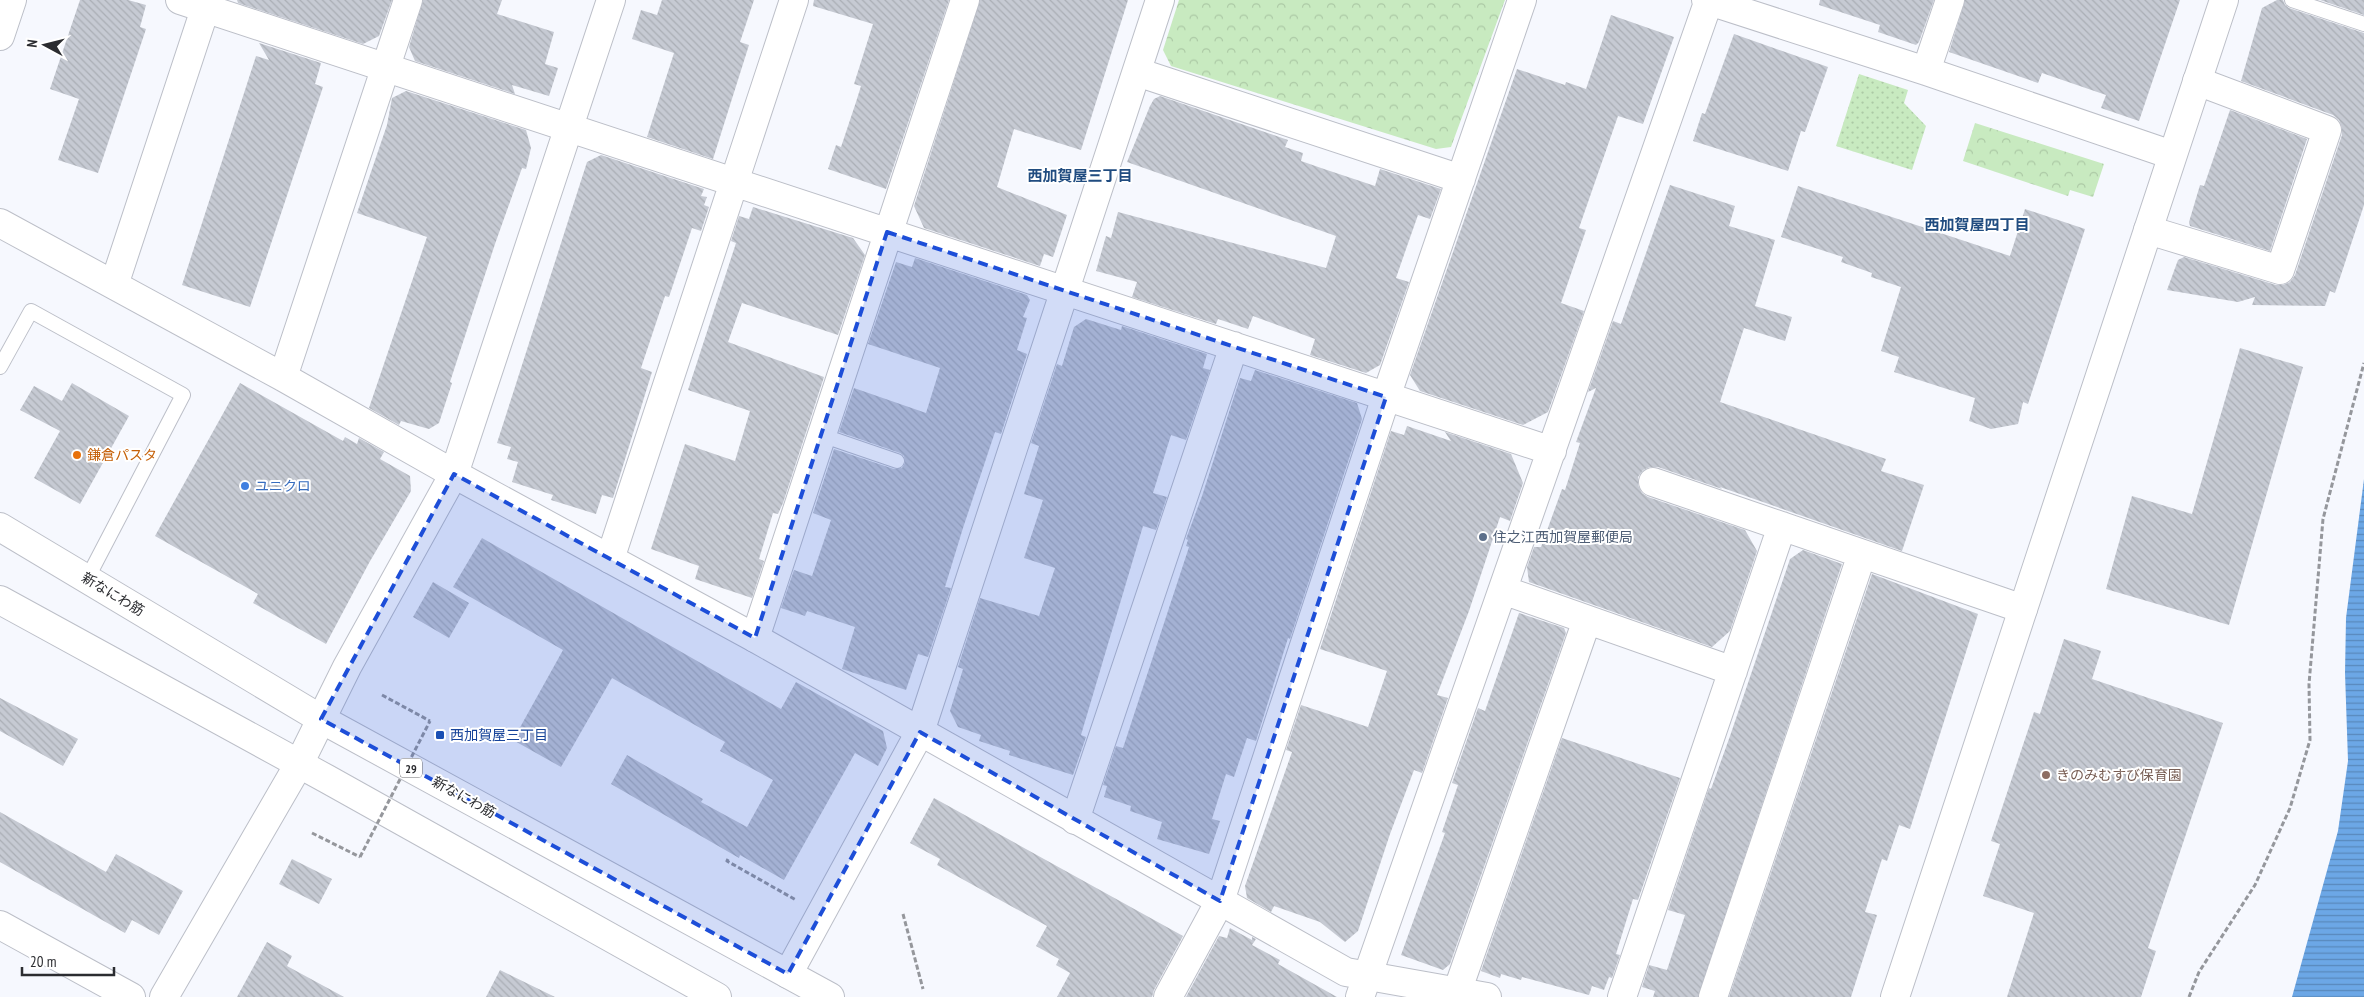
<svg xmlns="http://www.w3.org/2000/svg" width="2364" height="997" font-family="'PT Sans Narrow','Noto Sans JP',sans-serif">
<defs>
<pattern id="grass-dots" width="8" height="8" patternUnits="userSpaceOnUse" patternTransform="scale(1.25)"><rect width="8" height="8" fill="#c8eac0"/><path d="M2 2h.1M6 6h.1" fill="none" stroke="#acc9a5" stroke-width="1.8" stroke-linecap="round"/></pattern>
<pattern id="park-crowns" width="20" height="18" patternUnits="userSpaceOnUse" patternTransform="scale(1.25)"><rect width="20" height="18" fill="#c8eac0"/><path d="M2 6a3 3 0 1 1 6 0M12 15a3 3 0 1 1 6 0" fill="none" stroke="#acc9a5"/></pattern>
<pattern id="water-rules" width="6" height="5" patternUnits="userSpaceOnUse" patternTransform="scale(1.25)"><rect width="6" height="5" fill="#6ca7e6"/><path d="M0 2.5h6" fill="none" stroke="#5988bb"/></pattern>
<pattern id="building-back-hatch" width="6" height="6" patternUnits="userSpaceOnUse" patternTransform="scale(1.25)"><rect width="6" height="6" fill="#c6cad3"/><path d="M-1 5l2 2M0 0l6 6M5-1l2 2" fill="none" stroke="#aaaeb5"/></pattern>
</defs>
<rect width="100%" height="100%" fill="#f6f8fe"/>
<path fill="url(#grass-dots)" d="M1859,74L1908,90L1904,103L1926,126L1912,170L1836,146Z"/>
<path fill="url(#park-crowns)" d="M1179,0H1505L1451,147L1436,149L1171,66L1163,50Z
M1975,123L2104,164L2093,197L2070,190L2068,196L1963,161Z"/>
<path fill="url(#water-rules)" d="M2364,479V997H2292L2338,831L2348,761L2345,673L2346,618Z"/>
<path fill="url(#building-back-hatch)" d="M80,0H128L146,5L140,27L146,29L98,173L58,160L79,99L50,89Z
M237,0H392L379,36L363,44L238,3Z
M423,0H502L497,14L554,32L545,64L558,68L549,96L512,85L515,94L415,61L409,47Z
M662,0H754L740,42L749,45L713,159L647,137L674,53L632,39L641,10L657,15Z
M814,0H949L886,189L828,169L836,145L841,147L856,102L861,86L854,84L873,24L813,6Z
M980,0H1128L1081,150L1014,129L997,187L1067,215L1053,257L1044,254L1040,266L924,228L914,206Z
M1820,0H1934L1919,42L1916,45L1878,32L1880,25L1819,5Z
M1965,0H2180L2139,121L2101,108L2106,95L2042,73L2038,83L1949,52Z
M2277,0H2283L2285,5L2289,8L2364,33V205L2335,293L2330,291L2325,306L2252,305L2255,297L2238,302L2167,290L2178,260L2184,257L2276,285H2283L2290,282L2295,275L2342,135V128L2339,120L2333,115L2241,81L2262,8Z
M2320,0H2364V15Z
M1611,15L1674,37L1643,124L1618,116L1579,228L1586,230L1561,303L1584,311L1548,412L1523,425L1420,391L1410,375L1517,69L1565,85L1566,82L1586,89Z
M1734,34L1828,67L1805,132L1801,131L1788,171L1693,141L1702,113L1705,114Z
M259,43L321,63L315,84L323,87L250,307L182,285L256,56L269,60Z
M406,91L526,130L531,148L526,169L522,168L495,244L450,382L452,383L439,423L429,429L401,421L399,425L369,408L427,237L357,213L387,125L392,98Z
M1160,96L1288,140L1285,147L1303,153L1301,161L1324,169L1375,186L1380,169L1441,189L1430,219L1418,215L1405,252L1396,278L1409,282L1380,365L1366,373L1310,355L1315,339L1253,316L1248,329L1218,319L1216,324L1132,297L1137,282L1096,271L1106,236L1111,238L1118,212L1326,268L1336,236L1127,162L1150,106L1154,99Z
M2230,110L2307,139L2270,251L2190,226L2189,222L2200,185L2204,186Z
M601,155L704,189L701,196L707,197L704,205L709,207L701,231L692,228L669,297L665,296L641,368L652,372L613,498L602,495L596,514L551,500L553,495L512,482L518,462L507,459L511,447L497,443L587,162Z
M1670,185L1735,206L1729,226L1775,240L1755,306L1792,317L1785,341L1744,328L1720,402L1886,459L1881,471L1924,485L1902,551L1720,487L1722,489L1658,467H1650L1643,470L1638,477V485L1642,493L1648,497L1745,530L1757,551L1730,631L1712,647L1529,582L1527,567L1534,547H1541L1562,489L1565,490L1580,443L1576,442L1596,388L1588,392L1613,321L1621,324Z
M1798,186L2010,256L2025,209L2085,229L2028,404L2023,402L2018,424L1991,429L1969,421L1975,398L1894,372L1899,357L1881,351L1901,287L1871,277L1872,273L1841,262L1843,257L1781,237Z
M753,207L853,238L865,255L838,335L742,303L728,342L824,377L783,503L778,514L773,513L759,559L764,561L752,598L695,579L699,566L651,549L685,444L735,461L750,411L688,390L736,243L731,241L739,216L749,219Z
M915,258L1027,295L1030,300L1023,317L1027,318L1017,350L1027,354L1001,434L995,432L963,528L945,587L951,588L928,657L918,654L906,690L842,669L855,627L807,611L805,616L781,608L794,570L812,576L831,520L813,513L834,449L894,469L902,468L905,463L904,456L900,453L839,432L854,388L926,413L940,368L868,344L896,262L912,267Z
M1086,319L1121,330L1122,326L1207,354L1203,368L1210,370L1186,440L1171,435L1153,493L1167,497L1156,530L1143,526L1081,735L1086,737L1073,775L1009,755L1010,751L979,741L981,735L958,727L950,711L963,669L958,667L980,598L1039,616L1055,568L1024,558L1043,500L1024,494L1039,446L1031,443L1057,364L1062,366L1074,327Z
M2240,348L2303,367L2229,625L2106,589L2132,496L2192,514Z
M1255,370L1357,403L1362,419L1290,639L1288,638L1256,741L1247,738L1234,777L1226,774L1212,819L1220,821L1209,854L1157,839L1162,822L1130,811L1131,806L1104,797L1107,786L1103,785L1116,746L1123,748L1189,547L1186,546L1188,540L1186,539L1202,496L1240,378L1251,381Z
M72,383L129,416L80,504L34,478L60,431L20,410L34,386L62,401Z
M240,383L343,441L345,437L357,444L359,438L384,452L380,459L410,476L411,491L369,563L326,644L253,603L258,594L155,536Z
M1407,426L1451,441L1445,432L1511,454L1523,483L1510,521L1500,517L1469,611L1437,695L1448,698L1422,773L1414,770L1390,834L1358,931L1345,942L1320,922L1274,906L1271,912L1247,898L1245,886L1292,752L1286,750L1301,705L1368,727L1387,671L1320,649L1391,431L1404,435Z
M482,538L781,709L796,682L883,731L887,748L878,766L855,753L784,880L740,855L739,858L611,784L627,755L703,799L701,802L747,827L773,780L720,751L725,742L612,678L561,767L513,740L563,650L453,587Z
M1803,550L1842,564L1698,997H1653L1655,991L1642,987L1649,965L1667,970L1685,915L1668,910L1709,788L1711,789L1730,736L1790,559Z
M1872,574L1978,614L1910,829L1899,825L1887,861L1882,859L1865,912L1877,915L1851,997H1729Z
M433,582L469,603L449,638L413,617Z
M1519,613L1564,628L1566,633L1450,964L1443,970L1401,955L1445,833L1442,832L1458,785L1452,783L1478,708L1485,711Z
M2064,639L2101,651L2092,679L2223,723L2148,948L2156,951L2141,997H2007L2034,913L1983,896L2000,844L1991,841L2034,712L2040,714Z
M0,698L78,739L63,766L0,731Z
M1562,738L1680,778L1638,900L1633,899L1616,954L1620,955L1612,978L1609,977L1604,990L1592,986L1589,995L1522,977L1521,980L1501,974L1500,978L1481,971Z
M934,798L1183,936L1154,990L1152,997H1057L1070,973L1056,965L1059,959L1036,946L1047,926L937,865L940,859L910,843Z
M0,812L106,872L116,854L183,891L159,935L132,920L125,933L0,862Z
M292,859L332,879L319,904L279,884Z
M1230,928L1252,940V937L1256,939L1252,945L1280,960L1278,964L1337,997H1186L1219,936L1227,938Z
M267,942L292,956L287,966L344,997H237Z
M500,970L555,997H486Z"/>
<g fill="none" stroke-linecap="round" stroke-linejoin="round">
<g stroke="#bcbfc8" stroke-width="16">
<path id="lane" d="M2292,0L2364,24
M0,367L31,311L183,395L87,579
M821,435L897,461"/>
</g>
<g stroke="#bcbfc8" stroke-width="30">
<path id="street" d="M180,0L1552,451
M1706,0L1926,71L2172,155
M0,36L12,0
M1926,71L1950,0
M1137,72L1461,179
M0,223L283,377L454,474
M2148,230L2280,270L2327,130L2197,81
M114,285L208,0
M283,377L408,0
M1653,482L2023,609
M610,559L794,0
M1503,590L1733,671
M755,638L965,0
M1075,820L1234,346
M0,925L131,997
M788,974L920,732L1160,0
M1457,992L1587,620
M164,997L299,764L347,667L454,474L611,0
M1168,997L1220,901L1386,397L1522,0
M1360,997L1709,0
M1622,997L1782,526
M1713,997L1862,554"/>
</g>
<g stroke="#bcbfc8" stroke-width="30">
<path id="secondary" d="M454,474L755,638L1346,972L1487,997
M1895,997L2224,0"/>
</g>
<g stroke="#bcbfc8" stroke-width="30">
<path id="primary" d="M0,527L321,719L830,997
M0,600L327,779L717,997"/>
</g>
<path stroke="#95979c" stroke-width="3" stroke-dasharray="5 2.5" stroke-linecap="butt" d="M382,695L430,721
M312,833L360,857
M728,859L727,861L796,900
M903,914L923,989
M2189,997L2199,972L2255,885L2290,808L2310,740L2309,684L2323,519L2364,363"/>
<use href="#lane" stroke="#fff" stroke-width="14"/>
<use href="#street" stroke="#fff" stroke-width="28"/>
<use href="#secondary" stroke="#fff" stroke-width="28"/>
<use href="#primary" stroke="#fff" stroke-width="28"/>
<path stroke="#95979c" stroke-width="3" stroke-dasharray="5 2.5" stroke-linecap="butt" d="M360,857L430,721"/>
</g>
<path fill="#1d4ed8" fill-opacity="0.2" stroke="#1d4ed8" stroke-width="4" stroke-dasharray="10 6" stroke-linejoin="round" d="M887,232L1386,397L1220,901L920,732L788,974L321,719L454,474L755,638Z"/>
<circle fill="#e8710a" stroke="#fff" stroke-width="2" cx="77" cy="455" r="5"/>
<circle fill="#3f7fe0" stroke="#fff" stroke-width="2" cx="245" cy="486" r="5"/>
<circle fill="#5c6f8a" stroke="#fff" stroke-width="2" cx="1483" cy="537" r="5"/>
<rect fill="#1a4fb4" stroke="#fff" stroke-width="2" x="435" y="730" width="10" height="10" rx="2.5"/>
<circle fill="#8d6e63" stroke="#fff" stroke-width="2" cx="2046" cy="775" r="5"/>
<g text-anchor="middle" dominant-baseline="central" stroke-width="4" stroke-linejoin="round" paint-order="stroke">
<rect fill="#fff" stroke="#6b6b6e" stroke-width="1" x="400" y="758.5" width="22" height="19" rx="4"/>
<g font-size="12" font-weight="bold" fill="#2b2c30">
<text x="411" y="768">29</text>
</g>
<g font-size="14" fill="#c56008" stroke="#fff" text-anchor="start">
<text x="87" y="455">鎌倉パスタ</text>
</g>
<g font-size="14" fill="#366cbe" stroke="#fff" text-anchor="start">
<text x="255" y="486">ユニクロ</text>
</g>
<g font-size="14" fill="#4e5e75" stroke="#fff" text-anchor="start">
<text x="1493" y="537">住之江西加賀屋郵便局</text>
</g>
<g font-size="14" fill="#2b2c30" stroke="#fff">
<text transform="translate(113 594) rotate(31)">新なにわ筋</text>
<text transform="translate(464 797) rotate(29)">新なにわ筋</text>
</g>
<g font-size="14" fill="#164399" stroke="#fff" text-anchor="start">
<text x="450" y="735">西加賀屋三丁目</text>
</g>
<g font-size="14" fill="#785e54" stroke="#fff" text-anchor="start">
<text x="2056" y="775">きのみむすび保育園</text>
</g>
<g font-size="15" font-weight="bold" fill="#204c80" stroke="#fff">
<text x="1080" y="175">西加賀屋三丁目</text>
<text x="1977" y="224">西加賀屋四丁目</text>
</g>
</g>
<g transform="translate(45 45) rotate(277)" stroke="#ffffff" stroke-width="4" paint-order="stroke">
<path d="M0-4L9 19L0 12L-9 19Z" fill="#2b2c30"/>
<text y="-8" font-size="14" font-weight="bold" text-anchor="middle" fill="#2b2c30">N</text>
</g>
<path d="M22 967v8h92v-8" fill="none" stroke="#2b2c30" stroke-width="2.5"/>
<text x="30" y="967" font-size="15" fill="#2b2c30" stroke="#ffffff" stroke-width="4" paint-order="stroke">20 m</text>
</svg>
